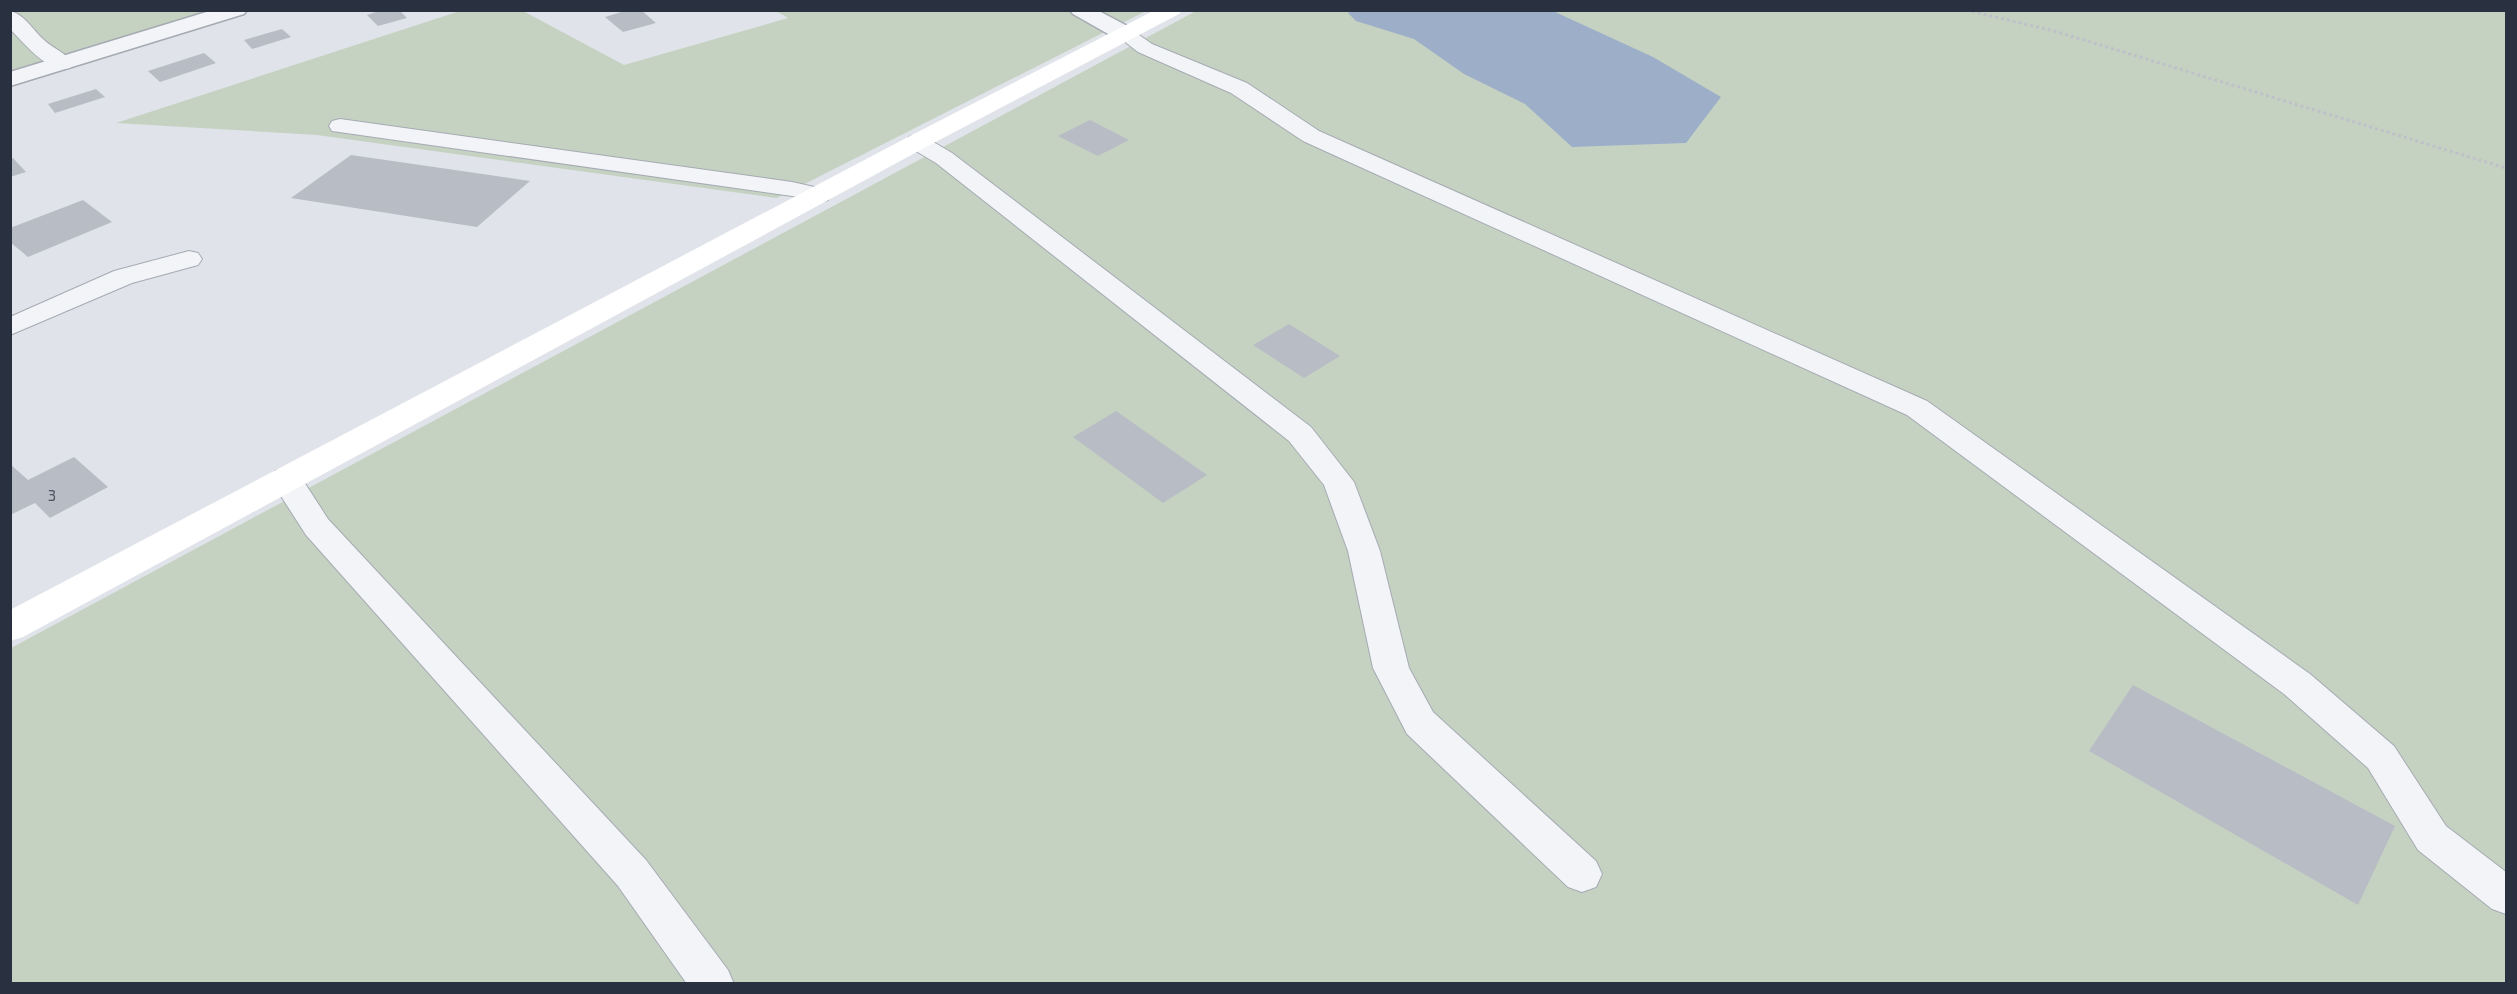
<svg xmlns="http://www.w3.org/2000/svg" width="2517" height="994" font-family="'Exo 2',sans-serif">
<rect width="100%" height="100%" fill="#e0e3e9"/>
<path fill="#c5d2c2" d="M11,11H249L87,59L85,49L11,72Z
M460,11H523L624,65L788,18L776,11H1146L777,198L317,135L116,123Z
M1196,11H2506V983L11,984V648Z"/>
<path fill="#9dafc8" d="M1351,11H1553L1653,57L1721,97L1686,143L1572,147L1525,104L1464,74L1414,39L1356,21L1348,13Z"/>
<path fill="#b8bcc5" d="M382,10H399L407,18L378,26L367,15Z
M628,10H641L656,23L623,32L605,17Z
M282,29L291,37L252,49L244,40Z
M204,53L216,63L160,82L148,71Z
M96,89L105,97L55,113L48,104Z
M1090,120L1129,140L1098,156L1058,136Z
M351,155L530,181L477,227L291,198Z
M13,158L26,172L10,177V159Z
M83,200L112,222L28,257L10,242V228Z
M1289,324L1340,356L1304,378L1253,345Z
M1116,411L1207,475L1163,503L1073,437Z
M74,457L108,487L50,518L35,503L10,515V464L28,480Z
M2133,685L2395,826L2358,905L2089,751Z"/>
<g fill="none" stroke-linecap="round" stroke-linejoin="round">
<g stroke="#a5aab3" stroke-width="2">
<path id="lane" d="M10,11C24,14 33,30 43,39C52,48 65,52 73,63L70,68C47,73 25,44 10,29Z
M1125,28L1132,30L1152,44L1247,83L1319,131L1927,401L2310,674L2394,746L2446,826L2506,872V914L2492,909L2418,850L2368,768L2284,694L1907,415L1303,141L1231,93L1138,52L1115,34L1118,30Z
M340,119L792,182L828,190L831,195L828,200L819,202L792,196L332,131L329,126L332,121Z
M917,135L925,137L952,153L1311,427L1354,482L1380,551L1409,668L1433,712L1596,861L1602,874L1596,887L1582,892L1568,887L1407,734L1373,668L1348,551L1324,485L1289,441L936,163L909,147L905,142L909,137Z
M189,251L198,253L202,259L198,265L132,283L10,335V317L114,271Z
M286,468L297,471L328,519L646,860L728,970L734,984H687L618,886L306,535L270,479L275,471Z"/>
</g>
<g stroke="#a5aab3" stroke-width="3">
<path id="street" d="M213,10H247L244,14L10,86V72Z
M1070,10H1097L1133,29L1136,34L1133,39L1125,41L1117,39L1073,14Z"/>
</g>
<path stroke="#bec1c7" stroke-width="3" stroke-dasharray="3 3" stroke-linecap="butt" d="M1966,10L2054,31L2506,168"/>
<use href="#lane" fill="#f3f4f7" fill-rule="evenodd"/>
<use href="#street" fill="#f3f4f7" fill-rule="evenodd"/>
<path fill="#fff" fill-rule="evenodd" d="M1155,10H1182L1179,14L926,147L23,637L10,641V610L908,137Z"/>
</g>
<g text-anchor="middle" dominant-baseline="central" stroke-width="5" stroke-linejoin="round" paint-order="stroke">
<g font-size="15" fill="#4d5361">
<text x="52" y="495">3</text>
</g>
</g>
<rect width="2517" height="994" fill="none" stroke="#293040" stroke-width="24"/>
</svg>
